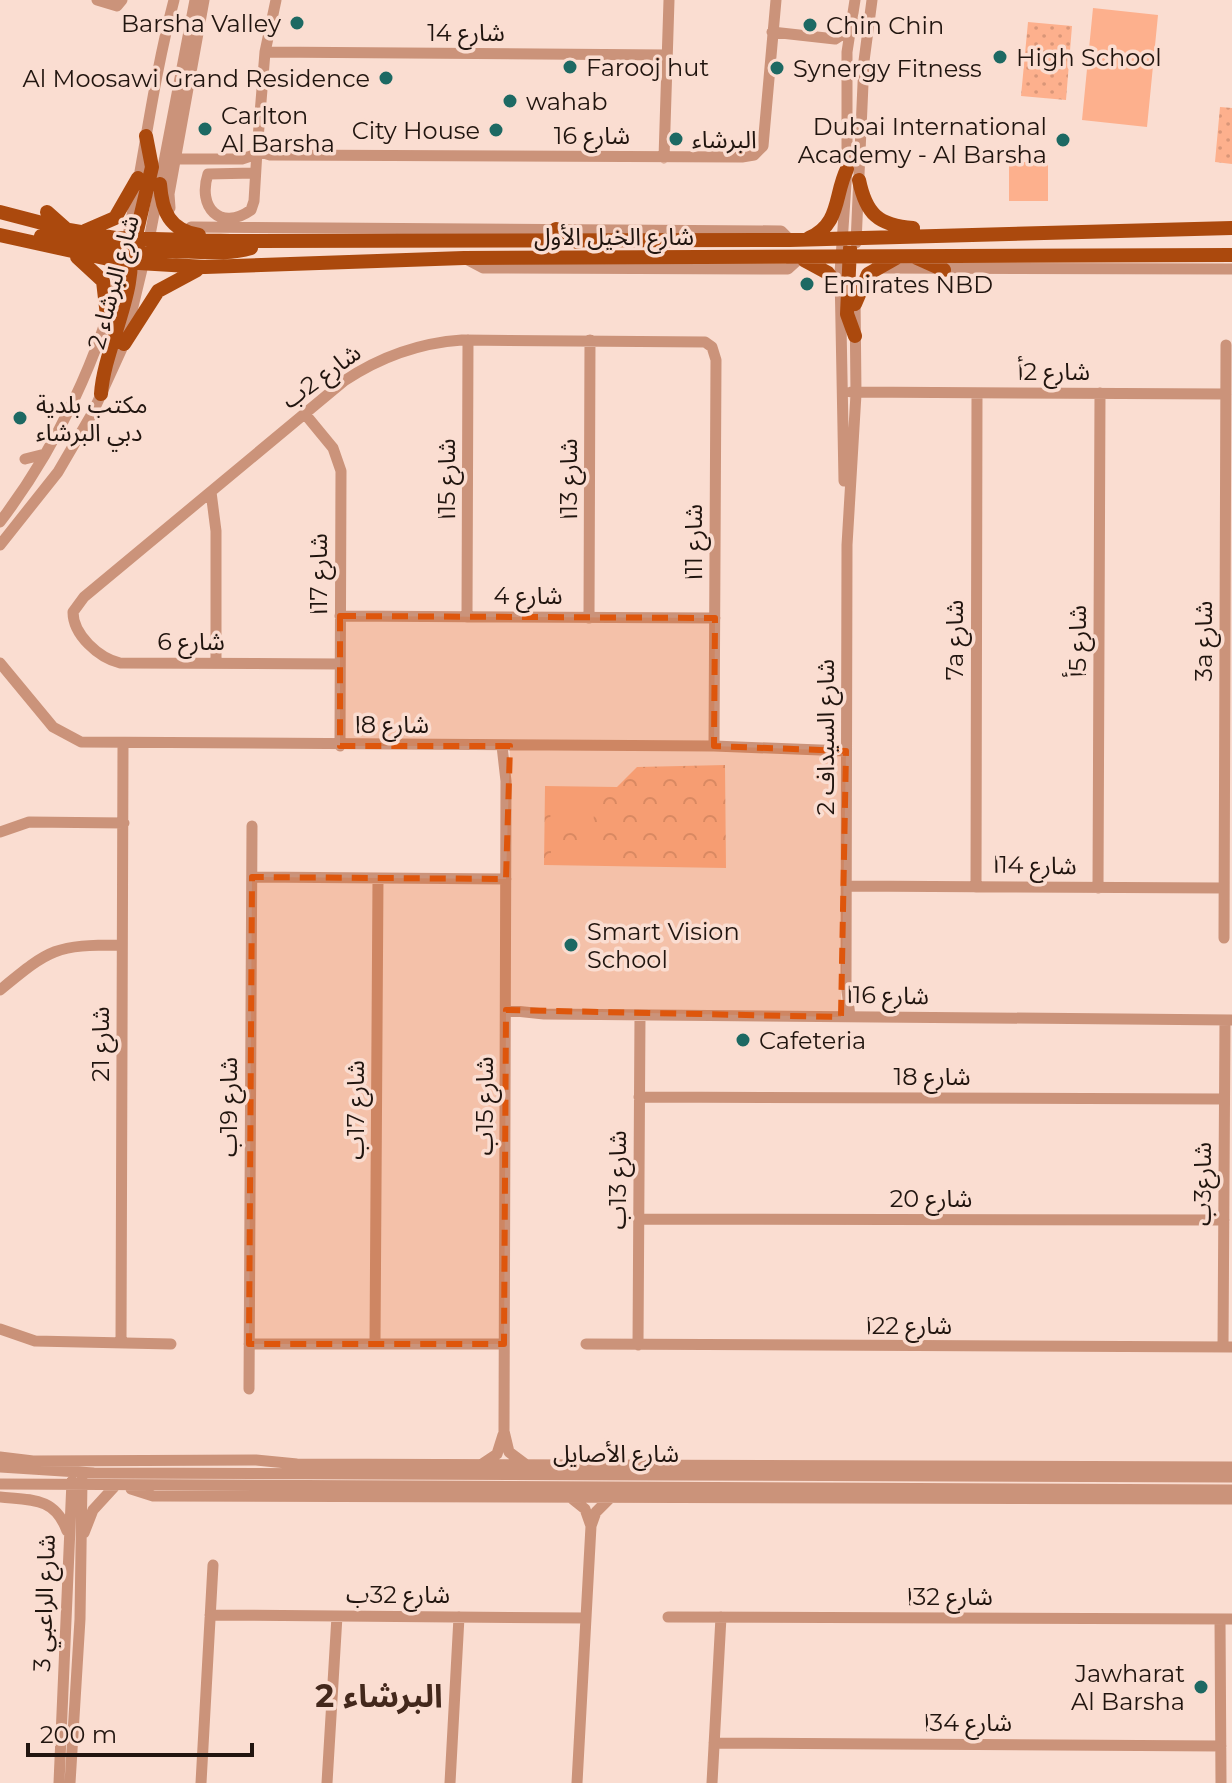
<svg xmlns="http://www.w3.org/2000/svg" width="1232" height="1783" font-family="Montserrat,'Noto Sans Arabic',sans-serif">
<defs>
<pattern id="grass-dots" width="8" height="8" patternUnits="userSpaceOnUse" patternTransform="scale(2)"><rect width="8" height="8" fill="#fdb08d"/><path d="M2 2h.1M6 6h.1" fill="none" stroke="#d99678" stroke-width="1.8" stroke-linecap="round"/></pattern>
<pattern id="park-crowns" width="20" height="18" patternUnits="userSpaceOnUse" patternTransform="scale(2)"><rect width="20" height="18" fill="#fdb08d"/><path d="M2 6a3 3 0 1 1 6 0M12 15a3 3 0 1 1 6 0" fill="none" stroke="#d99678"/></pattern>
</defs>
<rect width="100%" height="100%" fill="#faddd1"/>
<path fill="url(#grass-dots)" d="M1028,22L1072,26L1066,100L1021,96Z
M1220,107L1232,108V164L1215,162Z"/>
<path fill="url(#park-crowns)" d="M725,765L726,868L544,865L545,786L617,787L637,767Z"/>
<path fill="#fdb08d" d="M1093,8L1158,15L1147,127L1082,120Z
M1009,162H1048V201H1009Z
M551,791L595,792L593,832L550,834Z
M551,843H611V858H551Z"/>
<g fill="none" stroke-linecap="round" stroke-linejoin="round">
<path stroke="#cb937a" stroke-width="11" d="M97,0L117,6L122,0
M276,0L265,52L257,151L270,155L742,157L754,155L763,146L776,0
M772,32L835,39L849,30
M265,52L667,55
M664,158L669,0
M175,159H242L254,155
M254,173L208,174C197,207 220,232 251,210L254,201L257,151
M170,208L169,194L204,0
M191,227L781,231L790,240
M856,243L864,61L872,0
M464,258L483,268L788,269L799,259
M877,268L1232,269
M851,392L1226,394
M305,414L333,448L341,471L340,746
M25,459L45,454
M844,481L840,273L847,169V52L855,0
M211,492L216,531V663
M0,522C57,447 100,356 122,264C142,176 151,87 174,0
M0,545L58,472L93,412L124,344L149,240L195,0
M340,616L715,618
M467,617L468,340
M589,618L590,340
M0,663L53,727L81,742L714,746L846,751
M340,664L120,663C99,658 73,635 73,612L84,597L344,381C380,357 418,343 462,340L705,342L712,347L716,360L714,746
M502,746L506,781L504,1431L509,1452L525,1464
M0,832L29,822L124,823
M252,877L506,879
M846,886L1224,888
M976,887L977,393
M1098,888L1100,393
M1224,938L1226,345
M0,990C51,948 55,945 122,945
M506,1010L544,1014L1232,1020
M850,1017L846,981L847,545L856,394L855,296
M639,1097L1224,1099
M638,1219L1224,1220
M0,1329L35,1341L171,1344
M121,1343L123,745
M375,1343L378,878
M249,1344H504
M586,1344L1232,1347
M638,1345L640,1015
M1223,1347L1225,1020
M249,1389L252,826
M0,1457L33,1461L256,1460L297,1464L1232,1467
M482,1464L497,1454L503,1435
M0,1467L94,1473L1232,1477
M0,1484L1232,1490
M131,1489L153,1496L1232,1499
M0,1497C31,1500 55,1497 67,1531
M570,1497L585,1509L591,1526L577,1783
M591,1526L596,1512L612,1496
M84,1533L93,1510L115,1486
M210,1615L586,1618
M668,1617L1232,1619
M1220,1619L1221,1783
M714,1743L1221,1746
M59,1783L72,1481
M70,1783L80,1619L82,1480
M201,1783L213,1565
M327,1783L337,1616
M450,1783L459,1617
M712,1783L721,1617"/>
<path stroke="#ab490d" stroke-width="14" d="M859,180C866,214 878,225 913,228
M160,184C162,211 169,230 199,235
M0,212L69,230L115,238L230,241L790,240L1232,228
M47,212L65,228
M556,229L577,242
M85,231L115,218L138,178
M0,235L122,262L205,267L464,258L1232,255
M41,236L113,249L138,247
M809,238C841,224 834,195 847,169
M133,248L152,167L146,136
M850,248L847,314L855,336
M77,257L103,281L107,316
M915,257L944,270
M126,260C164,241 211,260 251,248
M804,260L828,273L840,288
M855,304L868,274L898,257
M124,344L158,291L197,270
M101,394C104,346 143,283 127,238"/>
</g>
<path fill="#de560c" fill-opacity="0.2" stroke="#de560c" stroke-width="6" stroke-dasharray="16 10" stroke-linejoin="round" d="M340,616L715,618L714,746L846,751L841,1017L506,1010L504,1344H249L252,877L506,879L510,746H340Z"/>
<g fill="#1d6963" stroke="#faddd1" stroke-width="3">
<circle cx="297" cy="23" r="8"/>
<circle cx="810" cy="25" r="8"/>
<circle cx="1000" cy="57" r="8"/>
<circle cx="570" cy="67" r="8"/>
<circle cx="777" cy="68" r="8"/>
<circle cx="386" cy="78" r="8"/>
<circle cx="510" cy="101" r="8"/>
<circle cx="205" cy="129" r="8"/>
<circle cx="496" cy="130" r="8"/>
<circle cx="676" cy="139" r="8"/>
<circle cx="1063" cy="140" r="8"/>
<circle cx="807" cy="284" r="8"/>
<circle cx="20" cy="418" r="8"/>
<circle cx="571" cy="945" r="8"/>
<circle cx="743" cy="1040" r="8"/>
<circle cx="1201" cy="1687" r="8"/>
</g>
<g text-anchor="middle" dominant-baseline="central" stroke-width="7" stroke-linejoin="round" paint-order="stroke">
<g font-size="24" fill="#21150f" stroke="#faddd1" text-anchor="start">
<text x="281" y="23" text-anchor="end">Barsha Valley</text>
<text x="826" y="25">Chin Chin</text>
<text x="1016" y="57">High School</text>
<text x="586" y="67">Farooj hut</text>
<text x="793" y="68">Synergy Fitness</text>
<text x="370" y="78" text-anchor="end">Al Moosawi Grand Residence</text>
<text x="526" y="101">wahab</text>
<text x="221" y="115">Carlton<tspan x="221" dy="28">Al Barsha</tspan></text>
<text x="1047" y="126" text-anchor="end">Dubai International<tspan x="1047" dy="28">Academy - Al Barsha</tspan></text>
<text x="480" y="130" text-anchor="end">City House</text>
<text x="692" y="139">البرشاء</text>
<text x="823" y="284">Emirates NBD</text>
<text x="36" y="404">مكتب بلدية<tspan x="36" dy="28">دبي البرشاء</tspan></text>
<text x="587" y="931">Smart Vision<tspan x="587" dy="28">School</tspan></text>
<text x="759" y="1040">Cafeteria</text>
<text x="1185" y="1673" text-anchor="end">Jawharat<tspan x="1185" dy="28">Al Barsha</tspan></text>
</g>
<g font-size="24" fill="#21150f" stroke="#faddd1">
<text x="466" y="32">شارع 14</text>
<text x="592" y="135">شارع 16</text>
<text x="614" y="236">شارع الخيل الأول</text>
<text transform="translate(113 282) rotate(-75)">شارع البرشاء 2</text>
<text x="1054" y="371">شارع 2أ</text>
<text transform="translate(321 376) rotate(-36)">شارع 2ب</text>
<text transform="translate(446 479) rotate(-90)">شارع 15ا</text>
<text transform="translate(568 479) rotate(-90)">شارع 13ا</text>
<text transform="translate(693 542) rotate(-90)">شارع 11ا</text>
<text transform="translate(318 574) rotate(-90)">شارع 17ا</text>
<text x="528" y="595">شارع 4</text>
<text transform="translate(954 640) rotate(-90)">7a شارع</text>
<text x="191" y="641">شارع 6</text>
<text transform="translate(1077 641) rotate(-90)">شارع 5أ</text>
<text transform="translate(1203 641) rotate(-90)">3a شارع</text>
<text x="392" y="724">شارع 8ا</text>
<text transform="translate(825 737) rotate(-90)">شارع السيداف 2</text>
<text transform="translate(1035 865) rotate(1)">شارع 14ا</text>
<text transform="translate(888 995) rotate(1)">شارع 16ا</text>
<text transform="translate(100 1044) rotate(-90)">شارع 21</text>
<text x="932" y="1076">شارع 18</text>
<text transform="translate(484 1106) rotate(-90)">شارع 15ب</text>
<text transform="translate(228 1107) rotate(-90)">شارع 19ب</text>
<text transform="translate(355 1110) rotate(-90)">شارع 17ب</text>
<text transform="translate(617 1180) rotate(-90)">شارع 13ب</text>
<text transform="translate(1202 1184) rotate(-90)">شارع3ب</text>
<text x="931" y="1198">شارع 20</text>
<text x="909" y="1325">شارع 22ا</text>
<text x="616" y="1453">شارع الأصايل</text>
<text x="398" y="1594">شارع 32ب</text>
<text x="950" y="1596">شارع 32ا</text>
<text transform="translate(44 1603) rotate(-88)">شارع الراعبي 3</text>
<text x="968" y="1722">شارع 34ا</text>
</g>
<g font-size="32" font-weight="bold" fill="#43281c" stroke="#faddd1">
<text x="379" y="1695">البرشاء 2</text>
</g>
</g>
<path d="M28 1743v12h224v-12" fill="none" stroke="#21150f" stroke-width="4"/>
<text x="40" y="1743" font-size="24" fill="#21150f" stroke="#faddd1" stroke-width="6" paint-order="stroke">200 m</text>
</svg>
